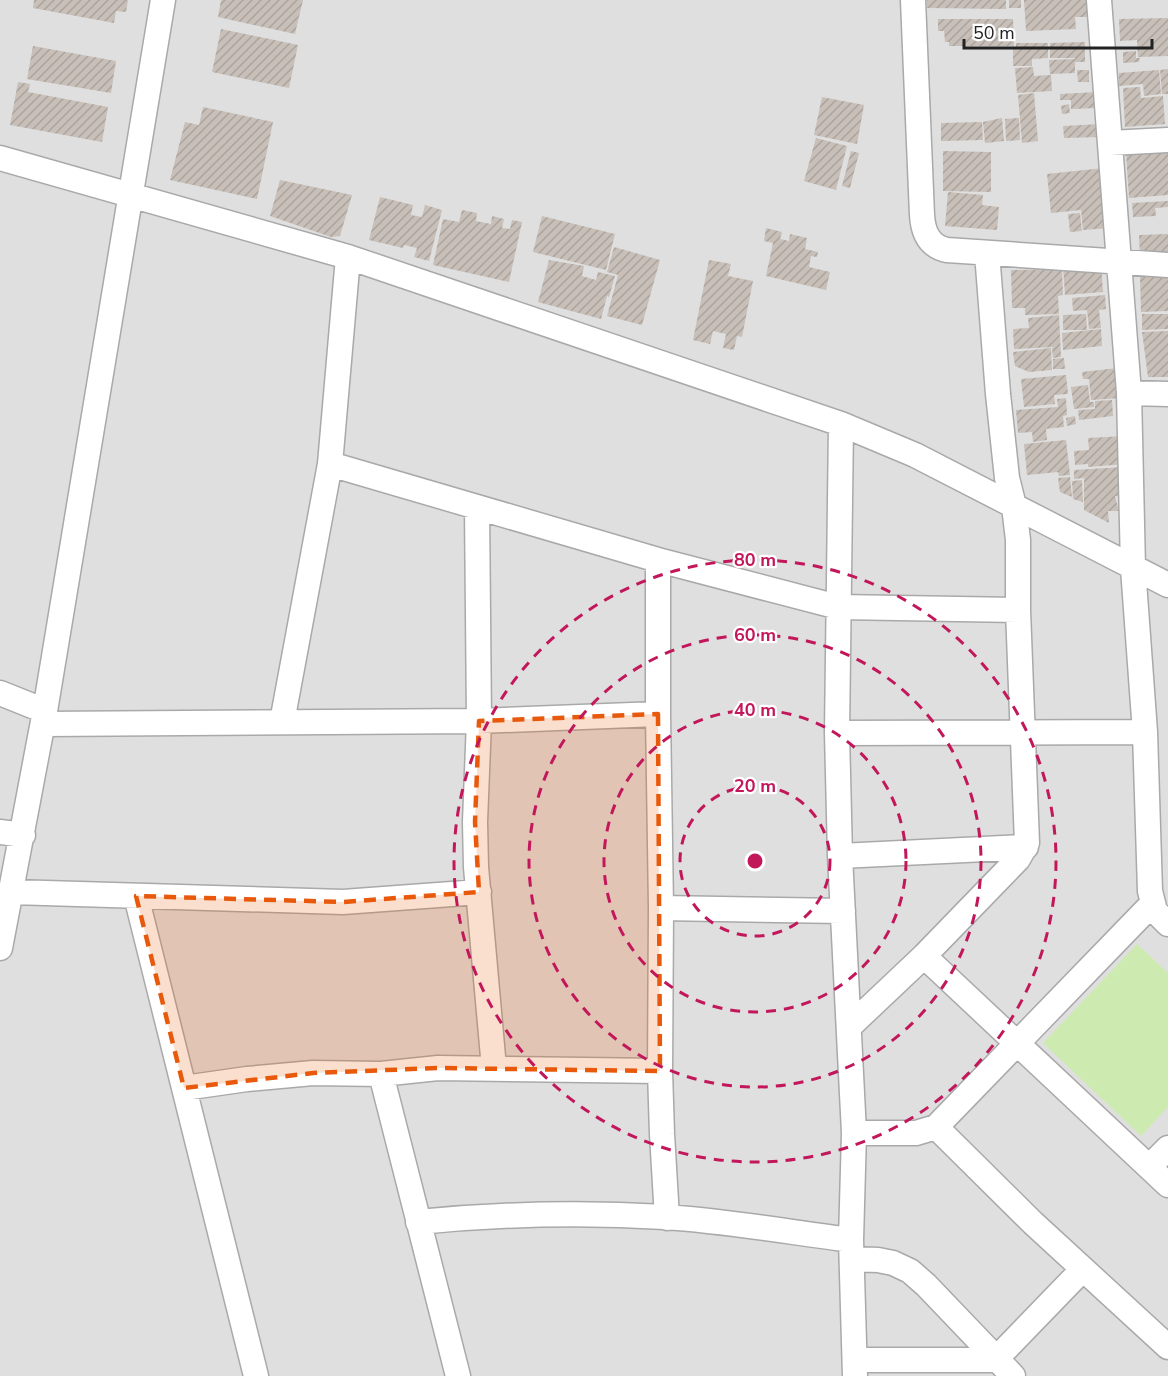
<svg xmlns="http://www.w3.org/2000/svg" width="1168" height="1376" font-family="'Nunito Sans',sans-serif">
<defs>
<pattern id="building-hatch" width="6" height="6" patternUnits="userSpaceOnUse" patternTransform="scale(1.5)"><rect width="6" height="6" fill="#c7bfb8"/><path d="M-1 1l2-2M0 6l6-6M5 7l2-2" fill="none" stroke="#aba49e"/></pattern>
</defs>
<rect width="100%" height="100%" fill="#f2efe9"/>
<path fill="#e0dfdf" d="M0,0H1168V1376H0Z"/>
<path fill="#cdebb0" d="M1137,944L1168,973V1107L1141,1136L1043,1043Z"/>
<path fill="url(#building-hatch)" d="M34,0H128L126,12L116,11L114,23L33,8Z
M221,0H303L295,34L218,17Z
M927,0H1006V9L927,8Z
M1009,0H1021V8H1009Z
M1024,0H1088L1089,17H1075L1076,29L1026,31Z
M1168,18V56L1138,57L1137,40L1120,41L1119,19Z
M938,19H1013L1014,46H949V42H945L944,31H938Z
M221,29L298,45L289,88L212,72Z
M1085,42V62H1075V73L1050,74L1049,60L1075,59V58H1050V43Z
M1016,43H1048V58L1032,59V66H1013V47H1016Z
M33,46L116,61L111,93L27,79Z
M1136,51V58H1140L1139,62L1123,63V52Z
M1033,67L1034,76L1051,75L1052,91L1017,93L1015,68Z
M1168,69V94H1162L1160,70Z
M1077,70H1089V82H1078Z
M1159,70L1161,94L1144,96L1143,84L1119,86V73Z
M18,82L30,84L28,92L108,107L102,142L10,125Z
M1140,87L1141,98L1163,96L1165,124L1125,127L1123,88Z
M1097,92L1098,108L1071,109V100H1060V94Z
M1034,93L1038,141L1022,143L1018,95Z
M822,97L864,105L857,144L814,135Z
M1069,104L1070,113L1062,114L1061,106Z
M203,107L273,122L257,199L170,180L185,122L199,125Z
M1002,118L1004,141L985,143L983,122Z
M1019,118L1020,140L1006,141L1005,119Z
M982,122L983,140L941,141V123Z
M1101,124L1102,137L1064,138L1063,126Z
M816,138L847,146L836,190L804,181Z
M1168,150V195L1129,198L1126,153Z
M851,151L859,153L850,188L842,186Z
M943,151L991,152V192L943,191Z
M1104,168L1110,228L1083,230L1081,210L1051,213L1047,174Z
M280,180L352,195L340,236L331,237L270,216Z
M948,192L983,195L982,205L999,207L997,230L945,226Z
M380,197L413,205L411,215L422,217L425,205L442,210L429,261L414,257L417,248L404,245L403,248L369,240Z
M1168,201V207L1155,208L1156,216L1133,217L1132,203Z
M462,210L477,213L476,221L491,224L492,216L504,219L502,228L510,229L512,220L522,222L509,282L433,265L443,219L459,222Z
M1080,213L1082,231L1070,232L1068,214Z
M542,216L615,234L606,270L533,252Z
M766,228L782,232L780,239L789,241L790,234L807,238L805,249L818,252L817,257L811,256L809,267L830,272L826,290L766,276L773,243L764,241Z
M1168,234V255L1140,257L1139,235Z
M614,247L660,260L642,325L607,316L618,275L607,272Z
M549,260L584,266L582,276L596,280L598,272L615,276L609,297L607,296L601,319L538,302Z
M709,260L731,264L728,276L753,281L742,337L737,336L734,350L723,348L726,334L713,331L710,344L693,340Z
M1101,264L1103,292L1065,295L1063,266Z
M1062,269L1063,295L1058,296L1059,314L1025,315V308H1012L1011,270Z
M1168,275V311L1141,312L1140,276Z
M1105,295L1106,309L1099,310L1101,328L1089,329L1087,310L1073,311L1072,298Z
M1086,314L1087,330H1063V315Z
M1142,314H1168V329L1142,330Z
M1059,315L1061,357L1053,358L1052,348L1054,347L1014,349L1013,329L1029,328L1028,318Z
M1101,329L1102,346L1063,350L1062,333Z
M1168,331V377H1148L1142,332Z
M1051,348L1052,370L1029,372L1015,366L1013,352Z
M1064,358L1065,369H1053V359Z
M1118,368L1121,398L1091,400L1089,379H1083L1082,372Z
M1066,375L1068,394L1054,395L1055,404L1024,407L1021,379Z
M1088,385L1090,402H1094V407L1074,409L1071,387Z
M1066,398L1067,415L1063,416L1064,427L1046,429L1047,440L1033,442L1032,432L1018,433L1016,410L1058,407L1057,399Z
M1112,400L1113,416L1079,420L1078,410L1095,409V401Z
M1075,416L1076,424L1067,426L1066,418Z
M1124,436L1126,464L1088,467V464L1075,465L1074,451L1089,450L1088,438Z
M1066,440L1070,475L1059,476L1058,472L1027,475L1024,444Z
M1123,467L1124,496H1115L1119,511H1108L1109,523L1084,510V478L1074,479V470Z
M1070,477L1072,497L1060,492L1058,478Z
M1082,480L1083,502L1073,499L1072,481Z"/>
<g fill="none" stroke-linecap="round" stroke-linejoin="round">
<g stroke="#a9a9a9" stroke-width="27">
<path id="minor" d="M913,0L922,215C923,232 929,246 947,250L1168,265
M1099,0L1129,393L1133,568L1145,732L1150,891L1155,911L1168,924
M1110,143L1168,140
M0,158L348,257L841,424L915,455L1168,585
M348,257L330,464L658,560L838,607L1018,610
M1129,393L1168,394
M841,424L837,733L840,856L854,1133L851,1240L855,1376
M477,508L479,721L475,822L476,867L494,1068
M658,560V714L661,908L660,1071L662,1134L667,1218
M0,693L45,711
M282,722L330,464
M43,724L479,721L658,714
M837,733L1145,732
M0,832L23,835
M840,856L1026,847
M12,892L343,902L479,892
M136,896L256,1376
M661,908L843,911
M0,948L45,711L163,0
M924,956L1168,1185
M850,1026L924,956L1018,859L1027,843L1018,610V540L1014,506L1007,478L998,394L987,253
M381,1074L458,1376
M184,1088L247,1079L313,1073L381,1074L438,1068L660,1071
M936,1127L1033,1223L1168,1347
M854,1133H916L936,1127L1152,904
M1149,1167L1168,1148
M418,1222C500,1214 583,1212 665,1217C727,1221 789,1232 851,1240
M852,1259L878,1260L893,1263L910,1271L926,1285L1013,1376
M855,1360H995L1083,1269"/>
</g>
<use href="#minor" stroke="#fff" stroke-width="24"/>
</g>
<path fill="#e8590c" fill-opacity="0.2" stroke="#e8590c" stroke-width="4.5" stroke-dasharray="12 8" stroke-linejoin="round" d="M658,714L660,1071L438,1068L313,1073L184,1088L136,896L343,902L479,892L475,822L479,721Z"/>
<g fill="none" stroke="#c2185b" stroke-width="3" stroke-dasharray="10 8">
<circle cx="755" cy="861" r="75"/>
<circle cx="755" cy="861" r="151"/>
<circle cx="755" cy="861" r="226"/>
<circle cx="755" cy="861" r="301"/>
</g>
<circle cx="755" cy="861" r="9" fill="#c2185b" stroke="#fff" stroke-width="3"/>
<g font-size="18" text-anchor="middle" font-weight="bold" fill="#c2185b" stroke="#fff" stroke-width="4.5" stroke-linejoin="round" paint-order="stroke">
<text x="755" y="566">80 m</text>
<text x="755" y="641">60 m</text>
<text x="755" y="716">40 m</text>
<text x="755" y="792">20 m</text>
</g>
<path d="M964 39v9h188v-9" fill="none" stroke="#222222" stroke-width="3"/>
<text x="973" y="39" font-size="18" fill="#222222" stroke="#ffffff" stroke-width="4.5" paint-order="stroke">50 m</text>
</svg>
